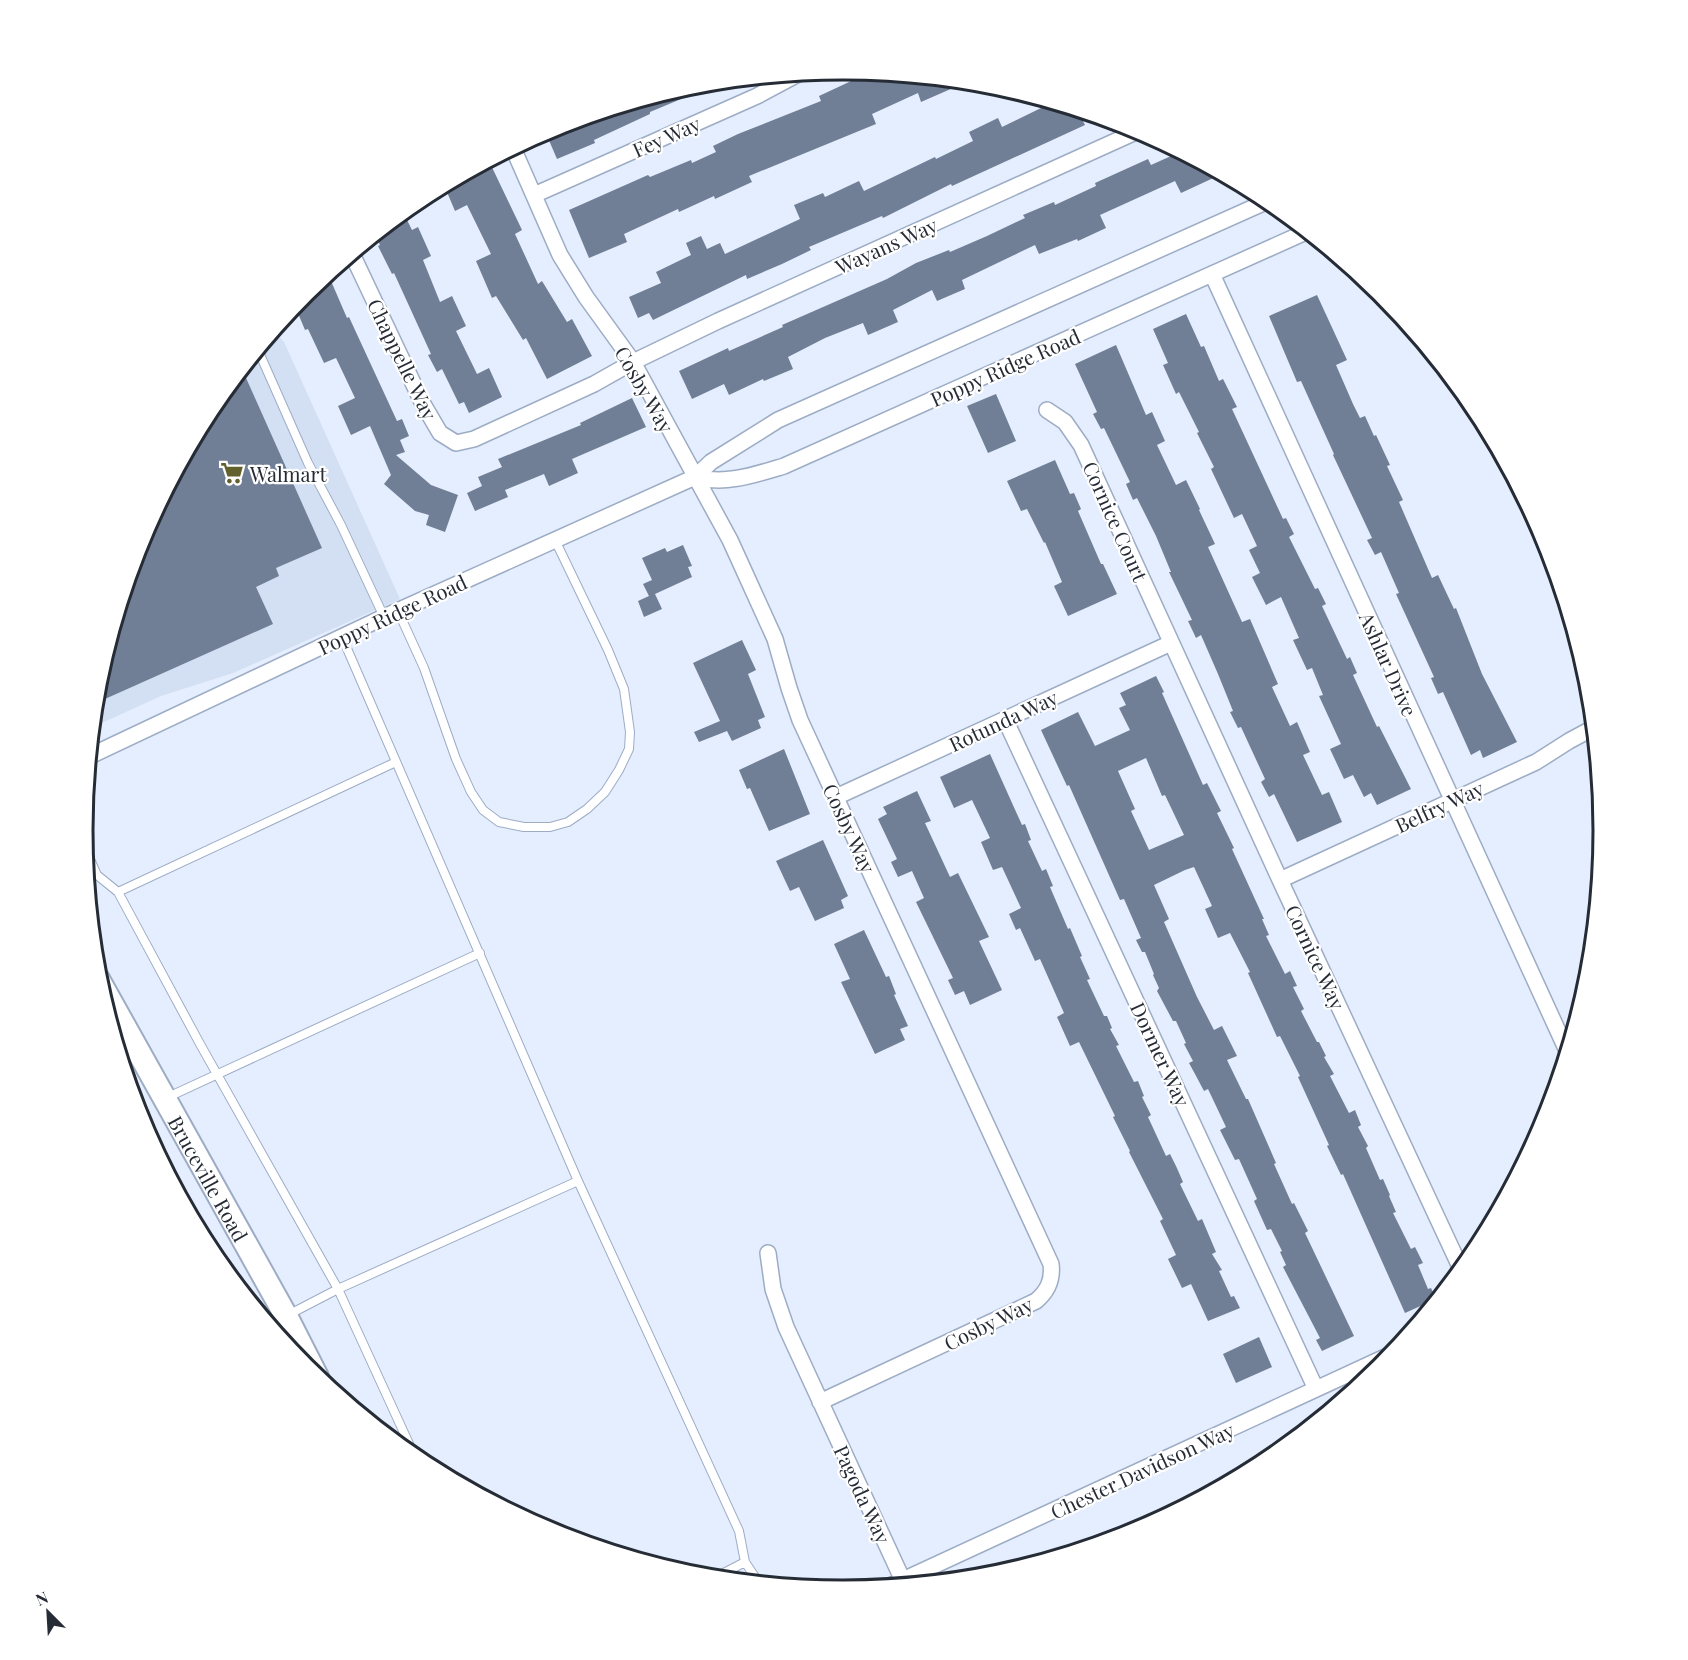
<svg xmlns="http://www.w3.org/2000/svg" width="1688" height="1660" font-family="'Playfair Display',serif">
<rect width="100%" height="100%" fill="#e4eefe"/>
<path fill="#d3dff2" d="M274,331L284,342L400,599L233,673L161,696L93,727L98,681L141,538L211,407Z"/>
<path fill="#707e96" fill-rule="evenodd" d="M859,70L969,81L921,102L918,93L872,114L876,124L749,176L752,182L715,199L714,196L679,212L678,209L624,234L627,242L589,258L569,210L648,175L650,177L691,160L692,163L716,152L713,146L738,134L821,101L819,96L862,76Z
M690,85L693,94L650,112V114L594,140L595,143L557,159L545,131L553,127Z
M1036,97L1093,114L1082,119L1085,125L952,186L951,184L883,218L882,216L809,247L811,250L782,264L747,279L746,275L653,320L649,313L638,318L629,297L661,283L656,272L691,255L686,243L701,236L707,249L720,243L725,254L800,219L794,205L823,193L825,197L859,181L864,191L935,157L936,159L973,141L969,132L998,118L1002,127L1041,108Z
M1180,152L1222,174L1181,193L1175,181L1100,215L1106,228L1078,241L1077,239L1039,254L1035,245L962,280L965,289L937,301L932,290L893,310L898,322L868,335L863,323L825,338L788,357L793,369L764,381L763,379L729,395L724,384L692,399L679,371L728,348L729,351L783,327L782,325L887,279L916,263L949,250L950,252L987,236L1025,218L1023,215L1054,202L1055,205L1096,186L1095,183L1148,159L1151,165Z
M489,161L522,230L515,234L538,284L542,281L567,322L572,319L592,356L547,379L526,338L523,340L496,296L492,298L476,261L491,254L467,205L455,211L444,185Z
M403,212L412,230L418,227L431,256L423,260L440,302L452,296L466,326L456,331L477,374L489,368L502,397L469,413L464,402L459,404L442,369L437,372L428,355L431,354L394,273L392,274L378,246L380,245L375,235Z
M328,274L347,318L349,317L397,421L402,419L409,436L400,440L405,452L396,455L431,485L458,495L445,532L426,525L429,515L415,511L384,484L391,475L370,426L351,435L338,406L355,398L336,358L324,363L308,329L305,330L295,306L306,292Z
M1317,295L1347,360L1336,365L1353,404L1360,418L1365,416L1374,436L1376,435L1390,465L1387,466L1403,500L1399,502L1432,578L1438,575L1454,609L1456,608L1482,674L1517,742L1483,758L1480,750L1471,755L1443,692L1438,694L1431,678L1434,677L1396,594L1399,593L1381,552L1375,555L1367,540L1372,538L1333,455L1334,454L1301,381L1297,382L1269,316Z
M1186,314L1201,347L1204,346L1219,381L1223,379L1237,407L1232,409L1283,519L1286,518L1294,534L1289,537L1315,589L1318,588L1326,604L1322,606L1347,659L1350,657L1357,673L1353,675L1377,727L1379,726L1411,789L1377,805L1371,793L1364,797L1353,775L1344,779L1330,749L1341,744L1319,696L1323,695L1312,668L1307,670L1293,640L1299,638L1281,597L1266,605L1252,577L1260,573L1249,550L1257,546L1242,514L1234,518L1211,469L1214,467L1197,433L1199,432L1179,392L1176,394L1163,365L1168,363L1153,329Z
M1116,345L1146,415L1152,412L1165,441L1157,445L1176,485L1186,480L1200,509L1199,510L1215,544L1208,547L1242,622L1250,619L1278,684L1272,687L1290,726L1297,722L1310,752L1303,755L1322,795L1329,792L1342,822L1297,842L1274,794L1269,797L1261,782L1265,779L1241,727L1238,728L1230,712L1233,711L1218,674L1201,635L1196,638L1188,621L1192,620L1169,572H1171L1156,536L1137,498L1133,500L1126,484L1130,482L1104,428L1101,429L1093,414L1097,412L1075,364Z
M242,369L322,548L276,568L279,576L256,587L273,624L96,703L98,681L141,538L211,407Z
M996,394L1016,441L988,453L967,406Z
M632,398L646,427L572,459L578,473L549,486L544,474L505,490L508,497L475,511L467,493L482,486L478,477L502,467L498,459L581,425L580,423Z
M1055,460L1070,494L1074,493L1081,509L1078,511L1101,564H1103L1117,594L1068,616L1054,586L1062,582L1045,542L1044,543L1027,509L1021,511L1007,481Z
M683,545L692,566L688,567L692,577L655,594L662,609L644,617L638,601L649,596L643,584L652,580L642,558L665,548L667,552Z
M742,640L756,670L748,674L765,717L758,720L761,728L732,741L727,731L699,742L694,732L720,721L693,663Z
M1156,676L1164,692L1162,693L1203,785L1207,783L1221,811L1217,813L1234,848L1232,849L1264,919H1262L1269,935L1266,936L1285,974L1290,971L1297,986L1293,987L1304,1009L1301,1011L1317,1042H1319L1326,1056L1324,1057L1334,1074L1330,1076L1349,1113L1355,1110L1361,1125L1358,1127L1368,1146L1366,1148L1380,1180L1383,1179L1390,1195L1389,1196L1396,1212L1393,1213L1411,1249L1415,1247L1423,1263L1418,1265L1428,1289L1431,1288L1436,1299L1405,1313L1343,1174L1341,1175L1327,1146L1329,1145L1298,1077L1300,1076L1280,1036L1277,1037L1248,973L1250,972L1230,933L1218,938L1205,909L1212,906L1194,867L1185,870L1154,885L1169,919L1164,922L1197,997L1214,1030L1222,1026L1237,1056L1227,1060L1246,1099H1248L1276,1163L1274,1164L1292,1204L1294,1203L1308,1231L1305,1233L1354,1336L1322,1351L1316,1340L1320,1338L1283,1267L1286,1265L1280,1252L1282,1251L1271,1229L1267,1230L1254,1201L1257,1199L1239,1159L1235,1160L1220,1130L1226,1127L1208,1089L1204,1091L1195,1074L1189,1063L1193,1061L1184,1044L1186,1043L1176,1021H1173L1157,991L1159,988L1153,975L1154,974L1145,952H1142L1136,940L1141,938L1124,899L1120,900L1069,785L1067,786L1041,730L1078,712L1095,746L1130,730L1119,708L1126,705L1120,693ZM1146,758L1162,796L1165,795L1184,835L1149,850L1131,811L1135,809L1118,771Z
M784,749L810,814L769,831L750,788L747,789L739,770Z
M990,754L1022,825L1025,824L1031,840L1028,841L1042,871L1046,869L1053,886L1050,887L1068,929L1070,928L1082,956L1080,957L1090,979L1087,980L1104,1016H1107L1112,1028L1110,1029L1119,1045L1116,1046L1134,1082L1138,1081L1144,1096L1142,1097L1151,1115L1148,1117L1166,1156L1170,1154L1176,1166L1183,1182L1180,1184L1198,1221L1202,1219L1216,1252L1212,1254L1222,1270L1219,1271L1231,1297L1234,1296L1240,1308L1208,1321L1191,1284L1182,1288L1168,1259L1176,1255L1160,1221L1163,1219L1129,1152L1130,1151L1113,1117L1115,1116L1079,1042L1070,1046L1057,1017L1064,1013L1040,959L1035,961L1020,928L1016,930L1009,914L1021,908L1002,867L993,870L981,842L990,838L972,800L954,808L940,777Z
M917,791L931,821L925,823L950,877L958,873L989,937L979,941L1002,990L970,1005L964,991L955,995L948,980L953,978L916,902L924,898L912,871L898,877L891,862L897,859L878,819L887,814L883,807Z
M823,840L848,896L841,900L844,908L815,921L799,887L790,891L776,861Z
M864,930L886,977L889,976L896,994L894,995L908,1026L900,1029L905,1040L875,1054L841,982L850,979L834,944Z
M1259,1337L1272,1367L1236,1383L1223,1354Z"/>
<g fill="none" stroke-linecap="round" stroke-linejoin="round">
<g stroke="#9dacc5" stroke-width="10">
<path id="service" d="M258,350L308,463L341,525L384,617
M398,611L424,668L456,759L471,792L483,810L499,822L524,827H550L568,822L587,809L605,792L619,770L629,749L630,732L624,689L608,650L555,540
M342,637L578,1181L739,1531L745,1562L714,1578
M85,848L97,875L118,892L200,1044L338,1289L416,1459
M118,892L396,762
M166,1098L480,953
M288,1315L338,1289L578,1181
M745,1562L759,1583"/>
</g>
<g stroke="#9dacc5" stroke-width="18">
<path id="minor" d="M513,148L560,255L586,297L633,362L730,540L775,639L789,688L800,720L1051,1264C1053,1280 1048,1291 1036,1301L820,1402
M534,195L757,96L798,74
M352,254L423,404L440,433L456,443L474,439L594,384L633,362L718,321L1140,130
M1212,274L1568,1053
M1047,410L1065,422L1081,445L1280,880L1462,1271
M695,477C726,485 754,475 784,466L1308,231
M1539,524L1549,546
M1005,719L1316,1389
M90,756L384,617L695,477L711,462L778,420L1270,200
M836,797L1171,643
M1280,880L1536,762L1569,741L1595,727
M768,1253L773,1289L786,1327L905,1585
M890,1586L1394,1353"/>
</g>
<g stroke="#9dacc5" stroke-width="26">
<g id="secondary">
<path id="s1" d="M98,979L286,1316L317,1377"/>
</g>
</g>
<use href="#service" stroke="#fff" stroke-width="8"/>
<use href="#minor" stroke="#fff" stroke-width="15"/>
<use href="#secondary" stroke="#fff" stroke-width="22"/>
</g>
<defs>
<g id="supermarket-bare" transform="scale(1.8)"><path d="M-6-5.5h2.5l.6 2H6L4.5 2H-2.5L-4.4-4H-6ZM-1.5 3.2a1.3 1.3 0 1 0 .1 0ZM3 3.2a1.3 1.3 0 1 0 .1 0Z" fill="#62612e" stroke="#fff" stroke-width="2.5" paint-order="stroke"/></g>
</defs>
<g fill-rule="evenodd">
<use href="#supermarket-bare" x="232" y="473"/>
</g>
<g text-anchor="middle" dominant-baseline="central" stroke-width="4.5" stroke-linejoin="round" paint-order="stroke">
<g font-size="20" fill="#262c36" stroke="#fff">
<text transform="translate(666 136) rotate(-24)">Fey Way</text>
<text transform="translate(886 245) rotate(-24)">Wayans Way</text>
<text transform="translate(403 359) rotate(64)">Chappelle Way</text>
<text transform="translate(1005 367) rotate(-24)">Poppy Ridge Road</text>
<text transform="translate(645 389) rotate(60)">Cosby Way</text>
<text transform="translate(1116 521) rotate(66)">Cornice Court</text>
<text transform="translate(392 614) rotate(-25)">Poppy Ridge Road</text>
<text transform="translate(1389 664) rotate(66)">Ashlar Drive</text>
<text transform="translate(1003 720) rotate(-25)">Rotunda Way</text>
<text transform="translate(1439 806) rotate(-25)">Belfry Way</text>
<text transform="translate(850 828) rotate(65)">Cosby Way</text>
<text transform="translate(1316 957) rotate(65)">Cornice Way</text>
<text transform="translate(1161 1054) rotate(65)">Dormer Way</text>
<text stroke="none"><textPath href="#s1" startOffset="228">Bruceville Road</textPath></text>
<text transform="translate(988 1323) rotate(-26)">Cosby Way</text>
<text transform="translate(1142 1470) rotate(-25)">Chester Davidson Way</text>
<text transform="translate(863 1494) rotate(65)">Pagoda Way</text>
</g>
<g font-size="20" fill="#262c36" stroke="#fff" text-anchor="start">
<text x="250" y="473">Walmart</text>
</g>
</g>
<path d="M0 0H1688V1660H0ZM93 830a750 750 0 1 1 1500 0a750 750 0 1 1-1500 0Z" fill="#fff" fill-rule="evenodd"/>
<path fill="none" stroke="#262c36" stroke-width="3" d="M93 830a750 750 0 1 1 1500 0a750 750 0 1 1-1500 0Z"/>
<g transform="translate(48 1612) rotate(336)" stroke="#ffffff" stroke-width="4.5" paint-order="stroke">
<path d="M0-4.5L10 22L0 15L-10 22Z" fill="#262c36"/>
<text y="-9" font-size="16" font-weight="bold" text-anchor="middle" fill="#262c36">N</text>
</g>
</svg>
